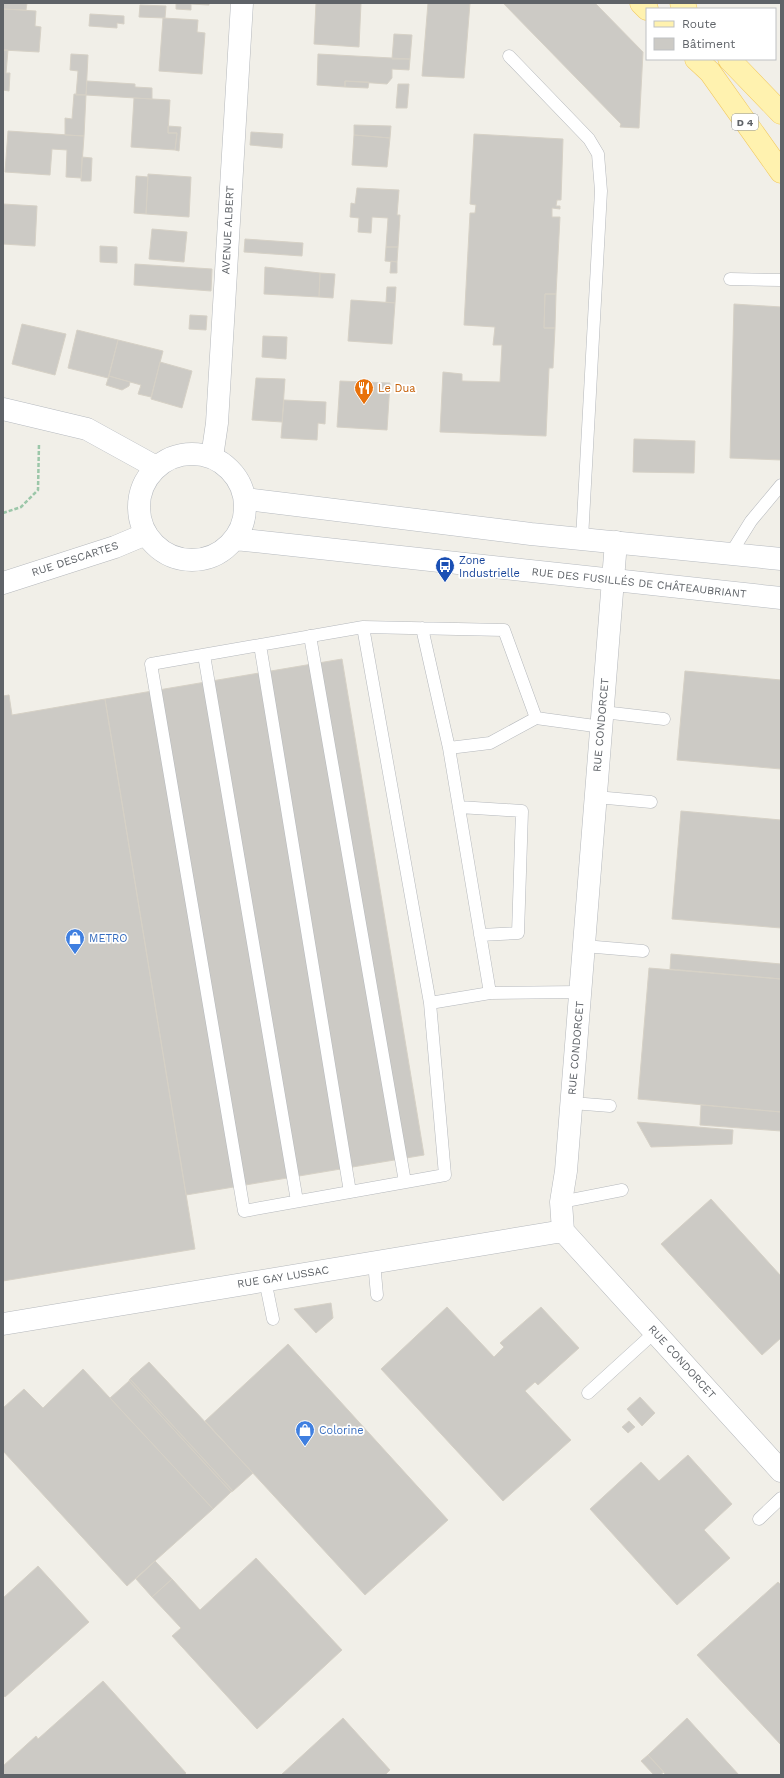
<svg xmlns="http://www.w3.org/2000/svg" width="784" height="1778" font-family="'Work Sans',sans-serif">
<rect width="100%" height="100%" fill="#f1efe8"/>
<path fill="#cccac5" stroke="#d6d1c6" d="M3,3H27L26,10L3,9Z
M176,3H209V5L191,4V10L176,9Z
M316,3H361L359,47L314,44Z
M428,3H470L464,78L422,76Z
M503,3H595L643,52L639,128L620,127L621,124Z
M140,5L166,6L165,18L139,17Z
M3,9L36,11L35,26L41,27L39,52L3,50Z
M90,14L124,16V24L117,23V28L89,26Z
M163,18L198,20L197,32L205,33L202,74L159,71Z
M394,34L412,35L410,59H392Z
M3,50H8L6,73H10L9,91L3,90Z
M71,54L88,55L86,95H76L78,71L70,70Z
M318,54L410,59L409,70L392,69V78L387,84L345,81V87L317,85Z
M87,81L135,84V87L152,88V99L86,95Z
M345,81L369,82L368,88L345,87Z
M398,84H409L407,108H396Z
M74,94L86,95L84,136L65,135V118L72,119Z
M134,98L170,100L168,133H177L175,150L131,147Z
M354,125L391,126L390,138L354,135Z
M168,126L181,127L179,151L175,150L177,133H168Z
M8,131L84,136L81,178L66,177L67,150L52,149L50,175L5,172Z
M251,132L283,134L282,148L250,145Z
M474,134L563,139L561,200H557L556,206H560V209L552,208V217H560L556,294H545L544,328H555L553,368H549L546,436L440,432L443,372L462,374V381L500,382L502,345H493L495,327L464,325L470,213H475L476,205L470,204Z
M354,135L390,138L387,167L352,165Z
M82,157L92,158L91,181H81Z
M148,174L191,177L189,217L146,214Z
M136,176L148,177L146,214L134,213Z
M357,188L399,190L397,215H400L398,247H386L388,218L372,217L371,233L358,232L359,218L350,217L351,203L355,204Z
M3,204L37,206L35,246L3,244Z
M152,229L187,232L184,262L149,259Z
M245,239L303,243L302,256L244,252Z
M100,246L117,247V263L100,262Z
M386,247H398L397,262L385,261Z
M391,261L397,262V273H390Z
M135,264L212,269L211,291L134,285Z
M265,267L320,273L319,297L264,294Z
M320,273L335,274L333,298L319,297Z
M387,287H396L395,303L386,302Z
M545,294H556L555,328H544Z
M351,300L395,303L392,344L348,341Z
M734,304L781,307V460L730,458Z
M190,315L207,316L206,330L189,329Z
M22,324L66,334L55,375L12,364Z
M77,330L118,340L108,378L68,368Z
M263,336L287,337L286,359L262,357Z
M118,340L163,351L151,397L138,394L141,385L109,376Z
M160,362L192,371L182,408L151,399Z
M109,376L130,382L129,386L122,390L106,385Z
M256,378L285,379L282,422L252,420Z
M340,381L390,383L387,430L337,427Z
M284,400L326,402L325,424L318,423L317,440L281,438Z
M634,439L695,441L694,473L633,472Z
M342,659L424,1155L186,1195L105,699Z
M685,671L781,680V769L677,760Z
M9,695L12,715L105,699L195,1249L3,1281V696Z
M681,811L781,820V928L672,919Z
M671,954L781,964V979L670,969Z
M649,968L781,979V1112L638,1099Z
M701,1105L781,1112V1131L700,1125Z
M637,1122L733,1130L732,1144L651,1147Z
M711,1199L781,1276V1338L762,1355L661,1244Z
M331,1303L333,1318L316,1333L294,1309Z
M447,1307L494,1357L504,1347L500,1343L541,1307L579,1348L538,1385L535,1382L525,1391L571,1440L503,1501L381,1369Z
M288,1344L448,1520L365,1595L205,1421Z
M149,1362L253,1473L233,1491L130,1379Z
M83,1369L213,1509L127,1586L3,1451V1408L24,1389L43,1408Z
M130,1379L233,1491L231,1492L129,1381Z
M129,1381L231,1492L213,1509L110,1398Z
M640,1397L655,1413L642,1426L627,1409Z
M629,1421L635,1427L628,1433L622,1427Z
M688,1455L732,1504L704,1530L730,1558L677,1605L590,1509L641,1462L659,1481Z
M256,1558L342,1650L257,1729L172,1636L181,1628L152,1597L172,1579L200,1610Z
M155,1561L172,1579L152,1597L136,1579Z
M38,1566L89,1622L5,1697L3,1695V1598Z
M778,1582L781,1585V1745L697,1655Z
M103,1681L186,1773L184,1775H3V1766L36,1736L38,1739Z
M343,1718L390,1770L385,1775H281Z
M687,1718L739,1775H666L648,1755Z
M648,1755L664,1772L660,1775H654L641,1761Z"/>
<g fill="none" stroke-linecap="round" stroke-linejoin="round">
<g stroke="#b5b8bc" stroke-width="13">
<path id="lane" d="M509,56L589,139L598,154L601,191L582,539
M730,279L781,280
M731,553L751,521L781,485
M363,627L430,1003
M422,628L449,748L490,743L536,718
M310,636L405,1182
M260,645L350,1192
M204,655L297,1201
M603,712L664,719
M449,748L490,993
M596,797L651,802
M459,807L522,811L518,933L480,935
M584,946L643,951
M581,992L490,993L430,1003L445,1175L244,1211L151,664L363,627L504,630L536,718L602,727
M572,1103L610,1106
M561,1202L622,1190
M374,1262L377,1295
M265,1280L273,1319
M588,1393L655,1332
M759,1519L781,1498"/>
</g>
<g stroke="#b5b8bc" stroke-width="23">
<path id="street" d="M212,457L217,423L242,3
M616,542L566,1171L561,1202L563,1231L781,1471
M3,583L115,547L146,534
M3,1324L563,1231"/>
</g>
<g stroke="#b6babf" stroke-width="23">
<path id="secondary" d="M3,409L87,429L156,467
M139 507a53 53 0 1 1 106 0a53 53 0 1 1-106 0Z
M246,499L531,534L781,559
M235,539L781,598"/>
</g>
<g stroke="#f2c960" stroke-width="23">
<path id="primary" d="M641,3L647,9
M681,3L686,9
M696,59L710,72L781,172
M729,59L781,113"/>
</g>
<path stroke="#9cc7a9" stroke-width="2.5" stroke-dasharray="4 2" stroke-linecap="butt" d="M3,513L21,507L38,490L39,443"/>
<use href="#lane" stroke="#fff" stroke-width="12"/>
<use href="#street" stroke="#fff" stroke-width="22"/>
<use href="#secondary" stroke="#fff" stroke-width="22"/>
<use href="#primary" stroke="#fff2af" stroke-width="22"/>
</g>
<defs>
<g id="restaurant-pin" transform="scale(1)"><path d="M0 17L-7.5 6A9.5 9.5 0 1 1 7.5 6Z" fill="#e8710a" stroke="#fff"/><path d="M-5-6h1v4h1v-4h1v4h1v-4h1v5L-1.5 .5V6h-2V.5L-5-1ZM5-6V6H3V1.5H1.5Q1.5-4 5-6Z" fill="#fff"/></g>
<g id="bus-pin" transform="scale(1)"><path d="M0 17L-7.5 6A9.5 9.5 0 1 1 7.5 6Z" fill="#1a4fb4" stroke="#fff"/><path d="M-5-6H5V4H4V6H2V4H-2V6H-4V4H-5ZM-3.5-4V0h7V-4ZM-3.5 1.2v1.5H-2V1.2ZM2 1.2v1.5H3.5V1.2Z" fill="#fff"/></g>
<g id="shop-pin" transform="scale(1)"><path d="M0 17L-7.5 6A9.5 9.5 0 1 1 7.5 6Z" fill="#3f7fe0" stroke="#fff"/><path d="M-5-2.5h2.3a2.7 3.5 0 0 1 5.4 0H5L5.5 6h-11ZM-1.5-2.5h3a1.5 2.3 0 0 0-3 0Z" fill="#fff"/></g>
</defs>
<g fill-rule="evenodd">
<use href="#restaurant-pin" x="364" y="388"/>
<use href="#bus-pin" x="445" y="566"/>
<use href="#shop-pin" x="75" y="938"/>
<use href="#shop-pin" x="305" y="1430"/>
</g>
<g text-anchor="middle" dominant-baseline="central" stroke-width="3.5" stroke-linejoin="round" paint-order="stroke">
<rect fill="#fff" stroke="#8f9295" stroke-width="1" x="732" y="114" width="26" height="16" rx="3"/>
<g font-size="10" font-weight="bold" fill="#5f6368">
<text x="745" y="122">D 4</text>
</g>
<g font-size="11" fill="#5f6368" stroke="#fff">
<text transform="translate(228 230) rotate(-87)">AVENUE ALBERT</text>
<text transform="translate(75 559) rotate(-18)">RUE DESCARTES</text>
<text transform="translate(639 583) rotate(6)">RUE DES FUSILLÉS DE CHÂTEAUBRIANT</text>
<text transform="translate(601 725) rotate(-85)">RUE CONDORCET</text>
<text transform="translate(576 1048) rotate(-85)">RUE CONDORCET</text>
<text transform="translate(283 1277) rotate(-9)">RUE GAY LUSSAC</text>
<text transform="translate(682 1362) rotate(48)">RUE CONDORCET</text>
</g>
<g font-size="11" fill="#c56008" stroke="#fff" text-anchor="start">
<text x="378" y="388">Le Dua</text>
</g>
<g font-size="11" fill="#164399" stroke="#fff" text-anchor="start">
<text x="459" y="560">Zone<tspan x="459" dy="13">Industrielle</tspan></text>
</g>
<g font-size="11" fill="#366cbe" stroke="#fff" text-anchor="start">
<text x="89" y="938">METRO</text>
<text x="319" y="1430">Colorine</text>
</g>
</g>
<rect width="784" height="1778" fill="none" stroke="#5f6368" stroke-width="8"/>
<rect x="646" y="8" width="130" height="52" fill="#ffffff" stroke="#bfc1c3"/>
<rect x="654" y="21" width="20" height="6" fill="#fff2af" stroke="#bfc1c3"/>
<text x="682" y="28" font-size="12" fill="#5f6368">Route</text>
<rect x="654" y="38" width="20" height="12" fill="#cccac5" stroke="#bfc1c3"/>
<text x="682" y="48" font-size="12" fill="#5f6368">Bâtiment</text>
</svg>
